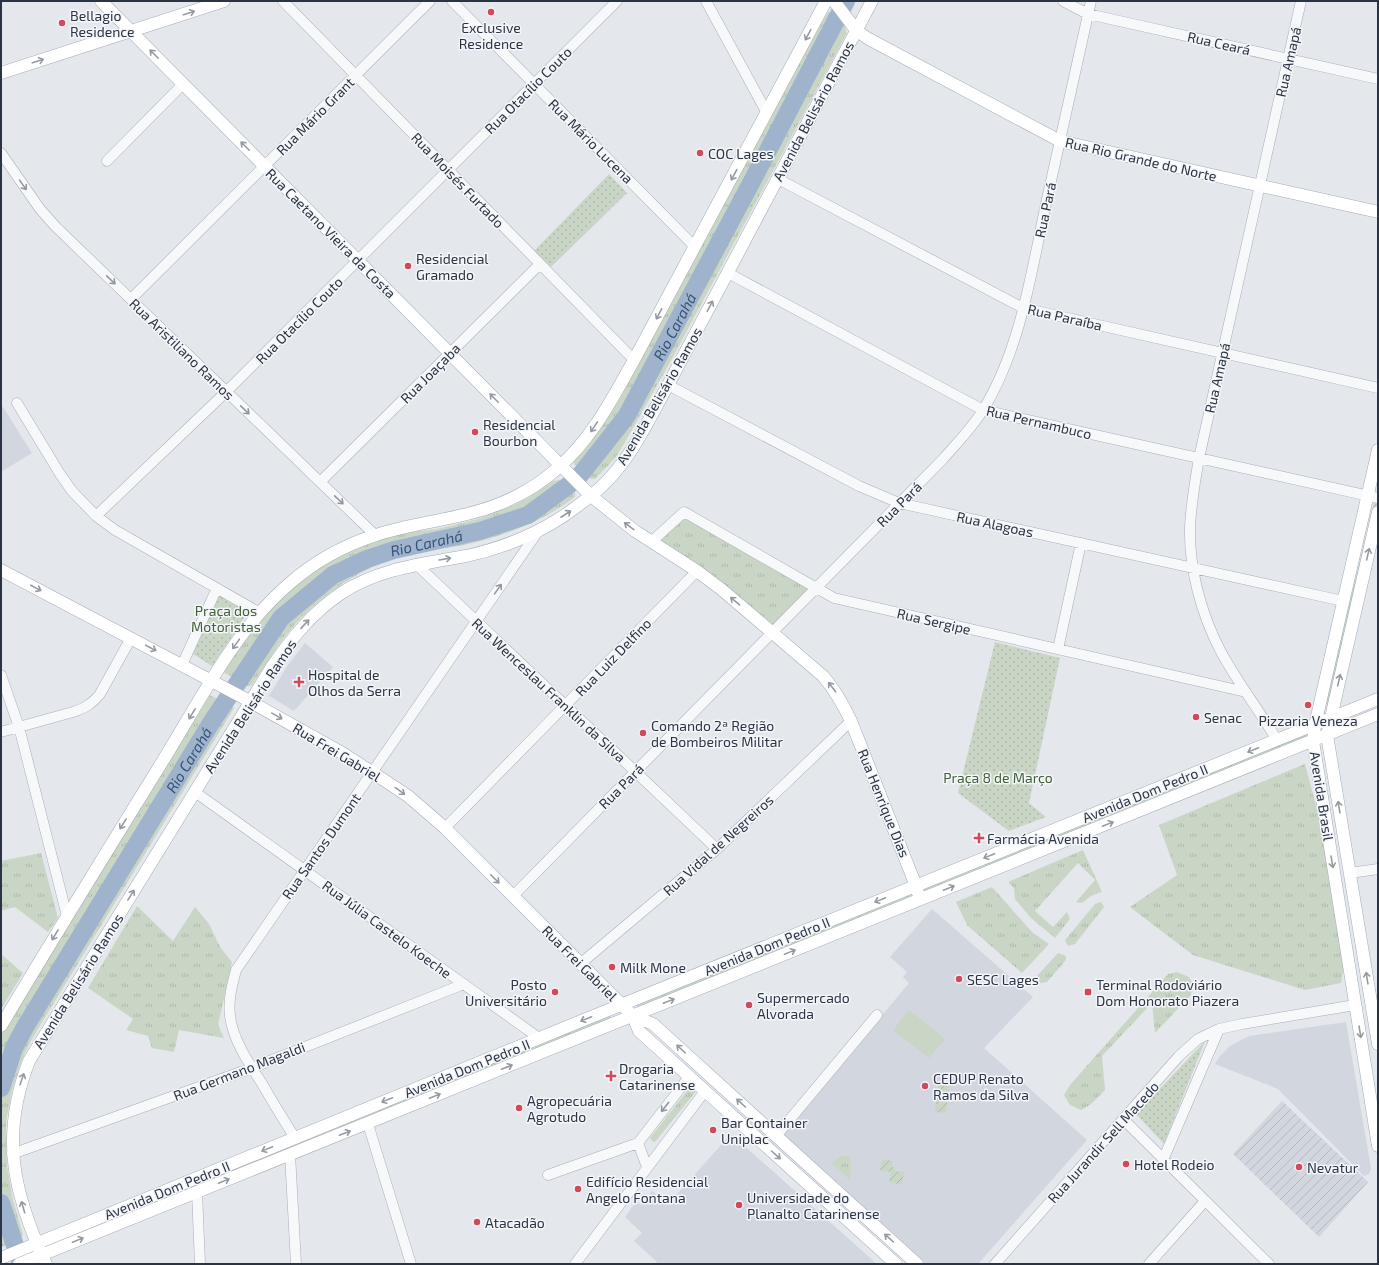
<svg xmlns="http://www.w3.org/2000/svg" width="1379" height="1265" font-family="'Exo 2',sans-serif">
<defs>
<pattern id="industrial-furrows" width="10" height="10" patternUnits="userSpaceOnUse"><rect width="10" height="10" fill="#d2d6de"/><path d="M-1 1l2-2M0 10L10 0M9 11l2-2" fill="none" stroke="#b4b8c0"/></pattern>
<pattern id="grass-tufts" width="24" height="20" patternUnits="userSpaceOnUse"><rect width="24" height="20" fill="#c9d6c5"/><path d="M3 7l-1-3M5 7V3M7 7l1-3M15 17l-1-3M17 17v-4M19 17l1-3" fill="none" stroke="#adb8ab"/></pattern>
<pattern id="park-dots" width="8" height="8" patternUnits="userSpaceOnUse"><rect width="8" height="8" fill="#c9d6c5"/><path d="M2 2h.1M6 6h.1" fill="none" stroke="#adb8ab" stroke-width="1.8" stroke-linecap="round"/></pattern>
<pattern id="garden-furrows" width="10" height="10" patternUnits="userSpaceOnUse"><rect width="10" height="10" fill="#c9d6c5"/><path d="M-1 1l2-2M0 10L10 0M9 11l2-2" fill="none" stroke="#adb8ab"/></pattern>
</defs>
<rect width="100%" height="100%" fill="#e4e7ec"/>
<path fill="#d2d6de" d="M1,404L32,453L1,472Z
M305,643L333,667L294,711L269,696L286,668Z
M932,909L1033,997L984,1048L1087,1140L978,1264H925L782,1135L909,983L903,977L907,972L890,957Z
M1346,1022L1371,1169L1369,1174L1364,1176L1278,1089L1215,1064L1220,1056L1230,1046L1249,1036Z
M731,1134L877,1264H655L657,1262L634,1241L642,1233L625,1217L636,1202L641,1205L652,1191L665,1202L664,1203L667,1205Z"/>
<path fill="url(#industrial-furrows)" d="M1282,1101L1368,1182L1319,1237L1233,1154Z"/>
<path fill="url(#grass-tufts)" d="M828,12H835L844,24L847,33L668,366L624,444L615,458L595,479H591L574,464V460L604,424L619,400L821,24Z
M559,480L575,493V497C542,522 504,536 464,545C442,549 417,551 395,558C356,572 320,595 293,627C277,645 265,667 251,686H248L223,672L258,622L284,596L311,573L342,555L388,537L410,532L437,529L478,519L514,505L529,497L553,481Z
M1374,503H1378V508L1328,705L1325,703Z
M685,516L812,589L772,629L655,543Z
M210,695L234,708L44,1019L28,1046L20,1065L12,1091L6,1122L7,1166L13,1200L23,1235L19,1240L1,1247V1033Z
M1307,734L1309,738L638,1009L636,1005Z
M1305,764L1323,832L1345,962L1341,983L1305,990L1193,955L1130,907L1177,875L1159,825Z
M1083,850L1102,892C1098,893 1094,894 1091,896C1085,900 1083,905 1076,902L1095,880L1078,863L1035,911L1053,927L1067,912L1070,919L1055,938L1031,918L1015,899L1014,888L1008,882Z
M41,853L58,918L48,932L15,907L1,911V861Z
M992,887L1033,933L1049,944L1022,973L967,925L956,902Z
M1101,902L1104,907L1075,944L1068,946L1065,940L1095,904Z
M137,906L173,941L195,907L209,924L220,947L232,962L218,1025L224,1038L179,1030L174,1052L152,1048L148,1036L126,1030L133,1019L88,988Z
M1058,953L1066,956V960L1047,982L1040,983L1037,976Z
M1,954L23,973L1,1009Z
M1177,972L1189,977L1194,986L1190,996L1155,1033L1152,1003L1102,1056L1105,1090L1090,1105L1081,1110L1070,1105L1064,1095L1070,1085L1168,974Z
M609,1015L612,1019L43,1247Z
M694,1085L697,1090L655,1142L652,1141L650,1138L691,1086Z
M842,1155L851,1157L850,1180L832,1163Z"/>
<path fill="url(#park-dots)" d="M609,174L627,193L551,267L534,251Z
M220,594L249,611L212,666L193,654Z
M995,642L1060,658L1029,803L1046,817L1009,831L958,793Z
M1205,1041L1164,1144L1136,1114Z"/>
<path fill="url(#garden-furrows)" d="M938,1084L949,1086L946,1113L935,1112Z
M882,1159L893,1161L892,1167L895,1168V1171L904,1172L902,1185L889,1182L891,1172L880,1170Z"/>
<path fill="#c9d6c5" d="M219,601L235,609L221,638L205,631Z
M909,1010L945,1039L929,1058L893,1030Z"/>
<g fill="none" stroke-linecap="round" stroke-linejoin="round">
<path stroke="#9fb4cc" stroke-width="3" d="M7,1043L14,1048"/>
<g stroke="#9fb4cc" stroke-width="18">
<path id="s1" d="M1,1088L14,1048L25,1027L211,723L281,618L333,575L367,559L394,550L480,531L528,515L577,479L626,417L750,185L846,1"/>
<path d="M1,1203L21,1264"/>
</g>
<g stroke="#a9aeb7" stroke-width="11">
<path id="minor" d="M283,1L634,360
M452,1L695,247
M706,1L767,113
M1063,1L1088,14L1378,79
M1,153L40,209L55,226L375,535
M107,161L183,84
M778,179L1023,308L1378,388
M728,273L983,410L1378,498
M131,299L430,1
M668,385L859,486L899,503L1343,601
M17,403L60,474L72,491L96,516L115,530L260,613
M320,482L540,264
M96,516L226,392L617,1
M651,542L684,512L834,598L1246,692
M416,564L717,849
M1058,649L1081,543
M182,665L217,588
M1,675L19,727L67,916
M1,732L73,712C85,708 92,704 100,694L131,638
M1277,740C1259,710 1237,682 1220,650C1201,613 1189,569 1190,527C1191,504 1195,481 1199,458L1301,1
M195,792L539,1038
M445,828L697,571
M1350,873L1378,869
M513,896L943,459C957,443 972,428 983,410C1021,349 1032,268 1047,199C1062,133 1076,67 1091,1
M580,964L717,849L851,721
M1123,1119L1269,1264
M368,1124L411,1264
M776,1136L877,1015
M295,1138C283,1119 272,1101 261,1082C248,1062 233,1040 230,1016C228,1000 232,985 236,970L539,530
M12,1154L252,1068L464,984
M290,1154L296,1264
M1163,1160L1219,1029
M647,1167L638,1143L689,1077
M548,1175L638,1143
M197,1192L200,1264
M575,1264L705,1091
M995,1264L1179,1056L1198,1039L1219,1029L1242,1024L1355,1005
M1149,1264L1205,1201"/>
</g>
<g stroke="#a3abb8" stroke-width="13">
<path id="major" d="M101,1L591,496L635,531L697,571L721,589L823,676C835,690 843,704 851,721L916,886L918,893
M834,1L856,30L867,38L1060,141L1378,212
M1,73L224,1
M1378,450L1315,725L1313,741L1378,1146
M1378,512L1327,735L1378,1044
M1,570L242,697L344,754L390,784L408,796L445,828L633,1016L653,1024L917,1264
M633,1016L639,1031L896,1264
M1,1026C55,935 111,845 167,754C203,695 236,629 290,583C314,562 343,546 373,536C403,525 436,522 467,514C501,506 534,490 560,466C593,437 613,397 634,360L826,1
M1,1258L591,1017L1378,699
M19,1264L1378,714
M46,1264C13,1193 0,1136 29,1061L273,665C292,638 312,613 340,594C377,569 422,564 466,556C504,548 545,531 576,507C587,499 599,490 608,480C634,453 650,417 668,385L872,1"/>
</g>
<use href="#minor" stroke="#f7f8fa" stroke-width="10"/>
<use href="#major" stroke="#fff" stroke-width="12"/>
</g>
<defs><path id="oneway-shaft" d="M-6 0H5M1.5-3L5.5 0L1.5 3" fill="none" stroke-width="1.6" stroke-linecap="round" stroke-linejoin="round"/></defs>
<g stroke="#959aa2">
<use href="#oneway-shaft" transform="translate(189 13) rotate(-18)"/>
<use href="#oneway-shaft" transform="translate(808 35) rotate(118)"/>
<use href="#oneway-shaft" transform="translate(154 54) rotate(-135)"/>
<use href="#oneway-shaft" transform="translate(38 61) rotate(-18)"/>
<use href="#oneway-shaft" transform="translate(245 146) rotate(-135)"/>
<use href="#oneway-shaft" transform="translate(734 175) rotate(118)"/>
<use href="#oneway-shaft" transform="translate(710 306) rotate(-62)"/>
<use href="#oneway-shaft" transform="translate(659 314) rotate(118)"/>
<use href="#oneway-shaft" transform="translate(494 398) rotate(-135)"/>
<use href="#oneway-shaft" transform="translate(594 427) rotate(124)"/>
<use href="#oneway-shaft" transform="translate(566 514) rotate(-33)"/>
<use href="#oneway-shaft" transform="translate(629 526) rotate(-143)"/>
<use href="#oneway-shaft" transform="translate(1368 554) rotate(-77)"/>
<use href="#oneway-shaft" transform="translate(445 559) rotate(-10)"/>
<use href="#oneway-shaft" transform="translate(36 588) rotate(28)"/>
<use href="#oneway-shaft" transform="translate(735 601) rotate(-140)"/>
<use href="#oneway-shaft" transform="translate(305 624) rotate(-47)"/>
<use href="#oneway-shaft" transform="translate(236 644) rotate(125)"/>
<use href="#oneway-shaft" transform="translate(151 648) rotate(28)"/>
<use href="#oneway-shaft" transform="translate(1339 680) rotate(-77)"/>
<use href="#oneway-shaft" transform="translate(832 687) rotate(-127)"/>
<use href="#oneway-shaft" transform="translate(192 714) rotate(122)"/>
<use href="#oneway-shaft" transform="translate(277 716) rotate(29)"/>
<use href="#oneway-shaft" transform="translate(1253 750) rotate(158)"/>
<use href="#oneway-shaft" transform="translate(400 791) rotate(36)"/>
<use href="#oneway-shaft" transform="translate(1339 807) rotate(-99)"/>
<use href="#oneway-shaft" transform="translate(123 824) rotate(122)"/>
<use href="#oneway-shaft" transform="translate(1108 824) rotate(-22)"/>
<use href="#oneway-shaft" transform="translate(989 856) rotate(158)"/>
<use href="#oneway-shaft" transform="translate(1332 862) rotate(81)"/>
<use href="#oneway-shaft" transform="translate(495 879) rotate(45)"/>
<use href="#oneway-shaft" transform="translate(949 888) rotate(-22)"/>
<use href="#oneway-shaft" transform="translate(131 895) rotate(-58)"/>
<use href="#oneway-shaft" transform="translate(880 900) rotate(158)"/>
<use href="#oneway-shaft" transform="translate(55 935) rotate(121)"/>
<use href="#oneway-shaft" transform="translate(790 952) rotate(-22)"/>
<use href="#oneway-shaft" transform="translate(1367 978) rotate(-99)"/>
<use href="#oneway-shaft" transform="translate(669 1001) rotate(-22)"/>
<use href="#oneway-shaft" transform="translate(586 1019) rotate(158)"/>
<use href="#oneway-shaft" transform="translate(1360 1032) rotate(81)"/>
<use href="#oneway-shaft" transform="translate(681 1049) rotate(-138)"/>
<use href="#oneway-shaft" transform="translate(507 1067) rotate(-22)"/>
<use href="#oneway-shaft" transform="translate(22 1079) rotate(-71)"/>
<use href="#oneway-shaft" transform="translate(435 1096) rotate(-22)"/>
<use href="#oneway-shaft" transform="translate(387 1100) rotate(158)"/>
<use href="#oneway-shaft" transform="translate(741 1103) rotate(-138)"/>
<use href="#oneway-shaft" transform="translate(345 1133) rotate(-21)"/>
<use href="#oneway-shaft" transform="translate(267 1149) rotate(158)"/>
<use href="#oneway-shaft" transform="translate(776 1155) rotate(42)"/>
<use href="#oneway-shaft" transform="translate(224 1181) rotate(-22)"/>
<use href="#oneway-shaft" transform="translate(23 1207) rotate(-107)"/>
<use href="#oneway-shaft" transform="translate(889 1238) rotate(-138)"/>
<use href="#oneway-shaft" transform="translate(78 1240) rotate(-22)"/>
</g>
<g stroke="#9196a0">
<use href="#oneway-shaft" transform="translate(23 185) rotate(55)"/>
<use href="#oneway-shaft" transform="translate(111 280) rotate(44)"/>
<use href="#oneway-shaft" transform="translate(245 410) rotate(44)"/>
<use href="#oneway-shaft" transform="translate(339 500) rotate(44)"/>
<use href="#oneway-shaft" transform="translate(498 589) rotate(-55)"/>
<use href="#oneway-shaft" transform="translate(665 1107) rotate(128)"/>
</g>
<g fill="#d1495b" stroke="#f4f6f9" stroke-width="1.5">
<circle cx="491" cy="12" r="4"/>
<circle cx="62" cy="23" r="4"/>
<circle cx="700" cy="153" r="4"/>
<circle cx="408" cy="266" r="4"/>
<circle cx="475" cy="432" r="4"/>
<path d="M297 676h4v4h4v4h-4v4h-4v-4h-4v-4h4z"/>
<circle cx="1308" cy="705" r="4"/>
<circle cx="1196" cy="717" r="4"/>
<circle cx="643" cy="733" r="4"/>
<path d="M977 832h4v4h4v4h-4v4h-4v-4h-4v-4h4z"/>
<circle cx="612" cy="967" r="4"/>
<circle cx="959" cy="979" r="4"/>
<circle cx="555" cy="992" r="4"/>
<rect x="1084" y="988" width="8" height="8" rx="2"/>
<circle cx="749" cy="1005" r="4"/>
<path d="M609 1070h4v4h4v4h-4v4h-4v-4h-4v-4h4z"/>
<circle cx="925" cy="1086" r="4"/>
<circle cx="519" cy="1108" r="4"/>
<circle cx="713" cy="1130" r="4"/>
<circle cx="1126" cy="1164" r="4"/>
<circle cx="1299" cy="1167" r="4"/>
<circle cx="578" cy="1189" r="4"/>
<circle cx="739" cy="1205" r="4"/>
<circle cx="477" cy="1222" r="4"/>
</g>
<g text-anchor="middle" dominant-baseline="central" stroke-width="3" stroke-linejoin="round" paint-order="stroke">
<g font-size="14" fill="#2b3445" stroke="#f4f6f9" text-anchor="start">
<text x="70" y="15">Bellagio<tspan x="70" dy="16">Residence</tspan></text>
<text x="491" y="27" text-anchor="middle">Exclusive<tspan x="491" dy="16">Residence</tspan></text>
<text x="708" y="153">COC Lages</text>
<text x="416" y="258">Residencial<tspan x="416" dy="16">Gramado</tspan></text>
<text x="483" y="424">Residencial<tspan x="483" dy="16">Bourbon</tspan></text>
<text x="308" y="674">Hospital de<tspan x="308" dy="16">Olhos da Serra</tspan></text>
<text x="1204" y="717">Senac</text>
<text x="1308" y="720" text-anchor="middle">Pizzaria Veneza</text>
<text x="651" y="725">Comando 2ª Região<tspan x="651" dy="16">de Bombeiros Militar</tspan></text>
<text x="987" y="838">Farmácia Avenida</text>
<text x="620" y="967">Milk Mone</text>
<text x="967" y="979">SESC Lages</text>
<text x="547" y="984" text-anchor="end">Posto<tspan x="547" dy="16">Universitário</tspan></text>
<text x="1096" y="984">Terminal Rodoviário<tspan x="1096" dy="16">Dom Honorato Piazera</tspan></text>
<text x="757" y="997">Supermercado<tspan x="757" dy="16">Alvorada</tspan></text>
<text x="619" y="1068">Drogaria<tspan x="619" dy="16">Catarinense</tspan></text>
<text x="933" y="1078">CEDUP Renato<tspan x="933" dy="16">Ramos da Silva</tspan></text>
<text x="527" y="1100">Agropecuária<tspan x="527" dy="16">Agrotudo</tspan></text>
<text x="721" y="1122">Bar Container<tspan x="721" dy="16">Uniplac</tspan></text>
<text x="1134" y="1164">Hotel Rodeio</text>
<text x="1307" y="1167">Nevatur</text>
<text x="586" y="1181">Edifício Residencial<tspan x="586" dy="16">Angelo Fontana</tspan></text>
<text x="747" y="1197">Universidade do<tspan x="747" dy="16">Planalto Catarinense</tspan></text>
<text x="485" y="1222">Atacadão</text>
</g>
<g font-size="14" fill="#2b3445" stroke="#f4f6f9">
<text transform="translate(1219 43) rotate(13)">Rua Ceará</text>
<text transform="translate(1288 62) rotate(-77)">Rua Amapá</text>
<text transform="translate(528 90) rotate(-45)">Rua Otacílio Couto</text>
<text transform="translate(813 111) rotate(-62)">Avenida Belisário Ramos</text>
<text transform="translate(315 116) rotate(-45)">Rua Mário Grant</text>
<text transform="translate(591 141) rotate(45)">Rua Mário Lucena</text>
<text transform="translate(1141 159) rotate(13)">Rua Rio Grande do Norte</text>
<text transform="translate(458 180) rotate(46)">Rua Moisés Furtado</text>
<text transform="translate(1045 210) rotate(-78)">Rua Pará</text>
<text transform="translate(331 233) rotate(45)">Rua Caetano Vieira da Costa</text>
<text transform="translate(1065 317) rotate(13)">Rua Paraíba</text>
<text transform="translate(299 320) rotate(-45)">Rua Otacílio Couto</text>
<text transform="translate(182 349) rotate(44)">Rua Aristiliano Ramos</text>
<text transform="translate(430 373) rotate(-45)">Rua Joaçaba</text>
<text transform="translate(1217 378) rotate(-77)">Rua Amapá</text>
<text transform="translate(659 396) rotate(-60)">Avenida Belisário Ramos</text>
<text transform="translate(1039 422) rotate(13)">Rua Pernambuco</text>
<text transform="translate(899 504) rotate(-45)">Rua Pará</text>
<text transform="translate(995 524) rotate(12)">Rua Alagoas</text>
<text transform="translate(934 621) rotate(13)">Rua Sergipe</text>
<text transform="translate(613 657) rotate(-46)">Rua Luiz Delfino</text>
<text transform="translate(549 690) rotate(43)">Rua Wenceslau Franklin da Silva</text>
<text transform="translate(250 706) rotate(-57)">Avenida Belisário Ramos</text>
<text transform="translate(337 752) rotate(31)">Rua Frei Gabriel</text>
<text transform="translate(621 786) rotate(-45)">Rua Pará</text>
<text transform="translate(1145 793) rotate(-22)">Avenida Dom Pedro II</text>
<text transform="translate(1322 796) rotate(81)">Avenida Brasil</text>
<text transform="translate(884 803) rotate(68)">Rua Henrique Dias</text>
<text transform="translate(718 845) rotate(-42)">Rua Vidal de Negreiros</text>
<text transform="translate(321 846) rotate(-55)">Rua Santos Dumont</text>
<text transform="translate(387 929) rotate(36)">Rua Júlia Castelo Koeche</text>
<text transform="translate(767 946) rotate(-22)">Avenida Dom Pedro II</text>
<text transform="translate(580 963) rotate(45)">Rua Frei Gabriel</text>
<text transform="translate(78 981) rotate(-58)">Avenida Belisário Ramos</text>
<text transform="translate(467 1068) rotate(-22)">Avenida Dom Pedro II</text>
<text transform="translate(239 1071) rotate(-21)">Rua Germano Magaldi</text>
<text transform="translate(1103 1142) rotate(-48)">Rua Jurandir Sell Macedo</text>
<text transform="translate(167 1190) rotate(-22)">Avenida Dom Pedro II</text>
</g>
<g font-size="14" fill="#3f6138" stroke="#f4f6f9">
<text x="226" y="610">Praça dos<tspan x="226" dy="16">Motoristas</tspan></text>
<text x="998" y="777">Praça 8 de Março</text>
</g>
<g font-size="15" font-style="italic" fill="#34527a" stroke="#f4f6f9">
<text stroke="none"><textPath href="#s1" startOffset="1063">Rio Carahá</textPath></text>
<text stroke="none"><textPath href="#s1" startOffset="715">Rio Carahá</textPath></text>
<text stroke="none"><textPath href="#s1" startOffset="379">Rio Carahá</textPath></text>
</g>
</g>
<rect width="1379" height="1265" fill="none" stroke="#2b3445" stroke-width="4"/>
</svg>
